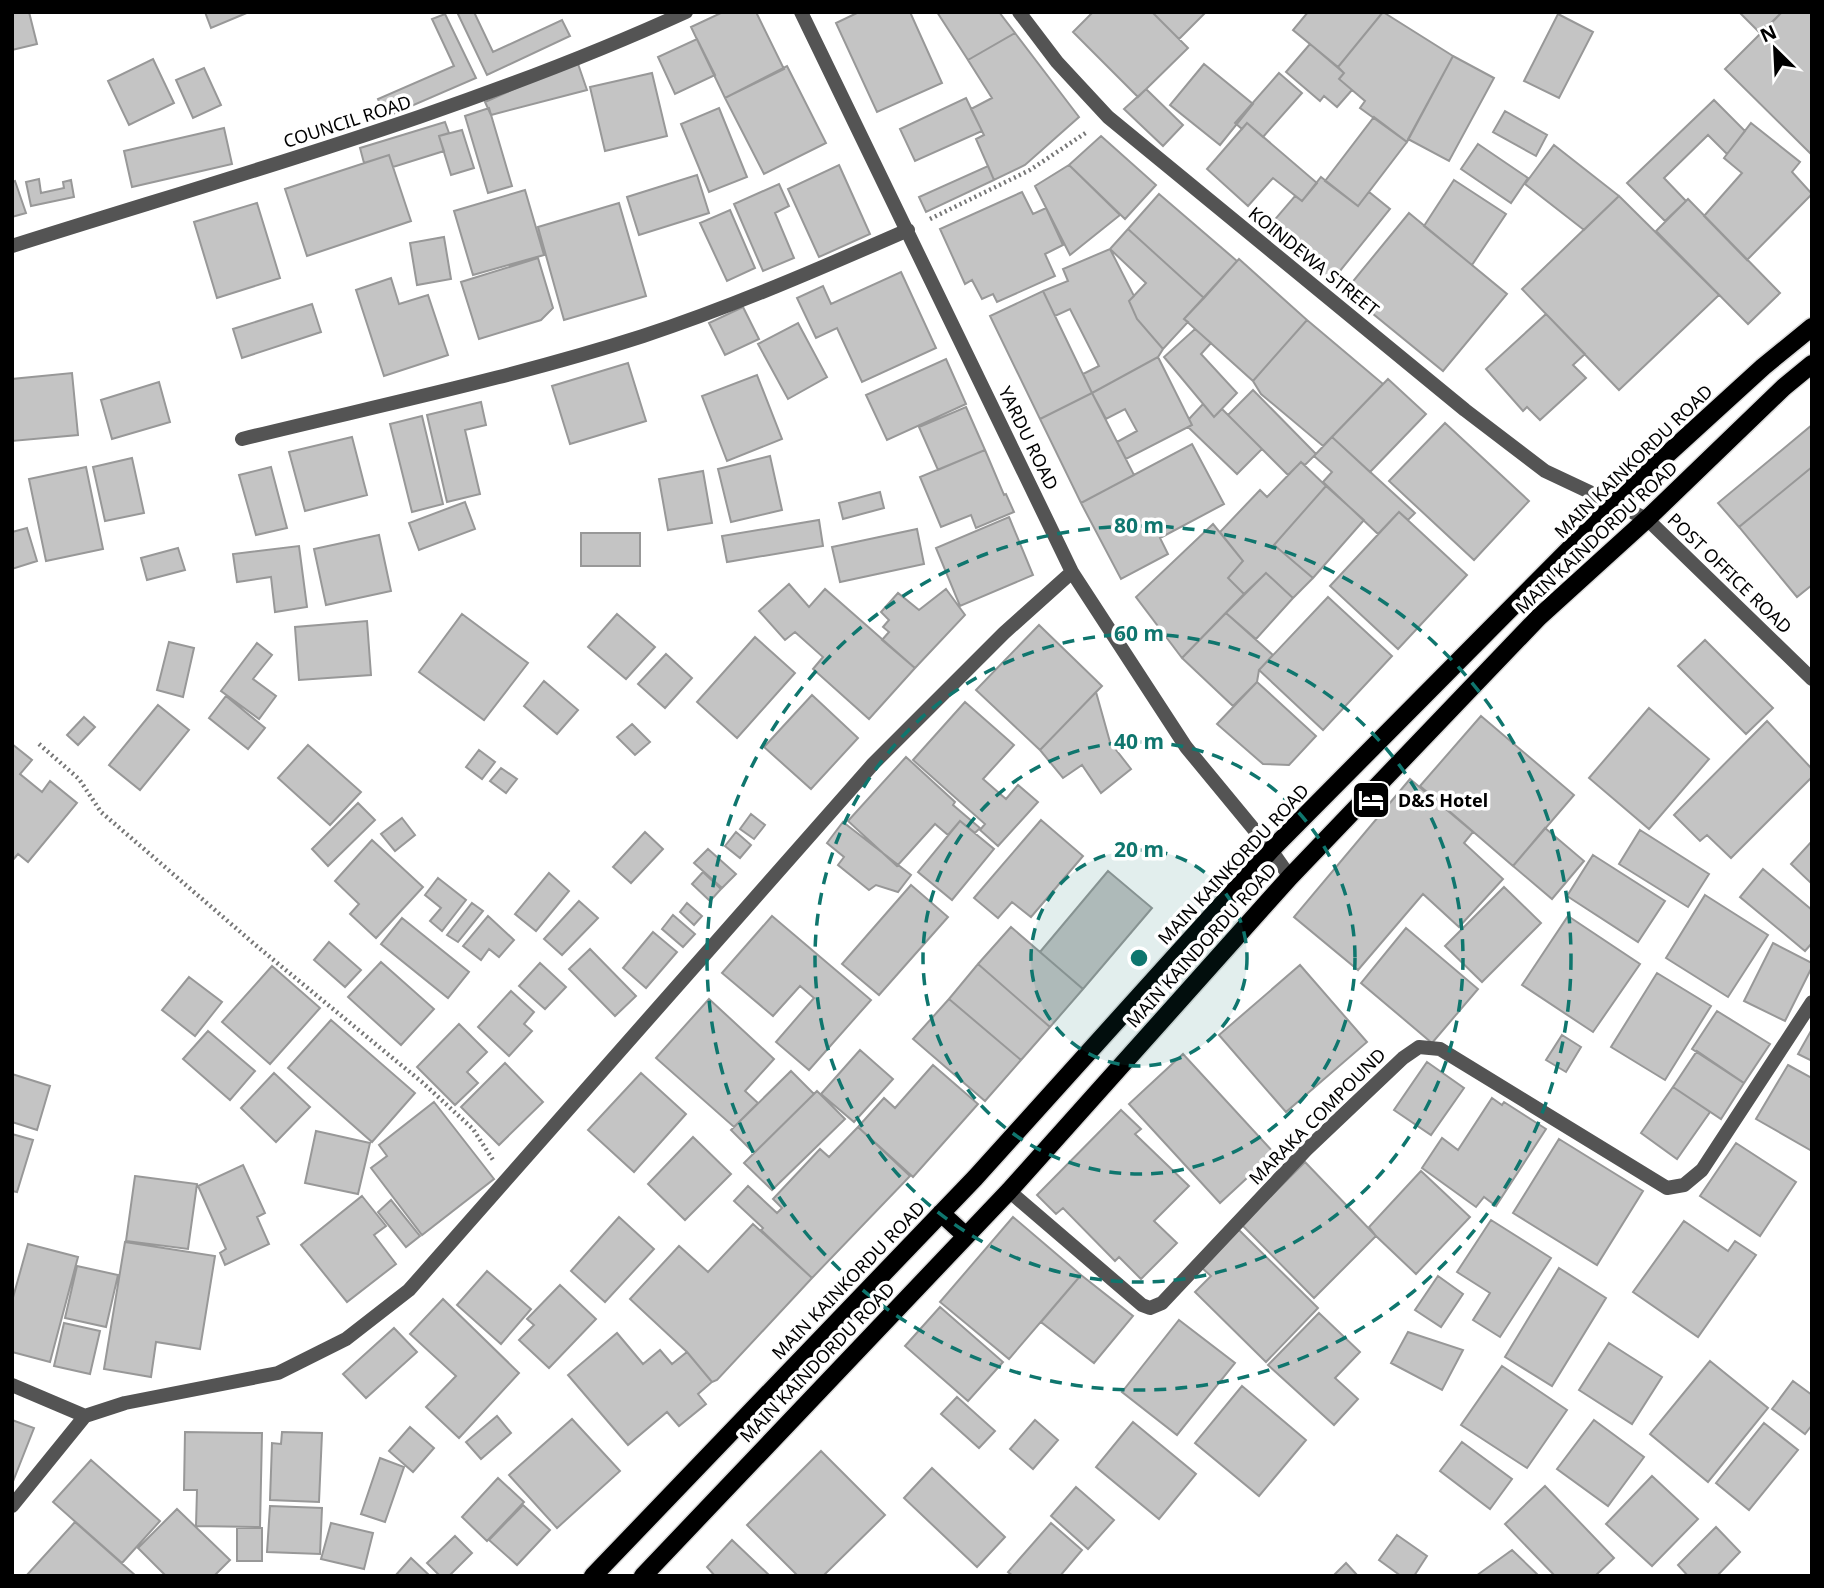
<svg xmlns="http://www.w3.org/2000/svg" width="1824" height="1588" font-family="'Noto Sans',sans-serif">
<rect width="100%" height="100%" fill="#fff"/>
<path fill="#c4c4c4" stroke="#989898" stroke-width="2" d="M12,12H29L37,44L12,50Z
M205,12H249L211,28Z
M457,12H474L493,52L562,20L570,36L487,75Z
M723,12H756L784,69L725,98L691,27Z
M859,12H910L942,83L877,112L836,23Z
M937,12H999L1015,33L968,60Z
M1093,12H1152L1188,48L1138,97L1073,32Z
M1152,12H1206L1179,39Z
M1308,12H1383L1338,67L1293,30Z
M1383,12L1453,56L1407,142L1360,108L1365,101L1339,79L1344,73L1338,67Z
M1739,12H1782L1761,34Z
M1782,12H1812V155L1725,69Z
M445,14L476,78L386,117L378,99L454,66L432,19Z
M1558,14L1593,32L1559,98L1524,81Z
M1015,33L1079,117L1025,165L994,180L976,139L984,135L971,109L992,98L968,60Z
M697,39L715,75L675,94L658,57Z
M1310,44L1344,73L1339,79L1352,90L1337,107L1324,96L1320,101L1286,72Z
M1453,56L1494,78L1449,161L1408,139Z
M153,59L174,103L129,125L108,81Z
M577,61L587,90L491,115L485,102Z
M1204,64L1253,104L1220,145L1170,105Z
M787,66L826,143L764,174L725,98Z
M204,68L221,105L193,118L176,80Z
M652,73L667,136L605,151L590,87Z
M1279,73L1302,93L1263,137L1247,123L1242,129L1235,123Z
M1146,89L1183,125L1163,146L1124,109Z
M966,98L982,131L915,161L900,129Z
M1714,100L1745,131L1727,154L1708,135L1664,178L1686,201L1665,221L1627,183Z
M489,108L512,186L488,193L465,116Z
M719,108L747,177L709,192L681,124Z
M1505,111L1547,135L1536,156L1493,132Z
M1374,117L1407,142L1358,206L1325,181Z
M445,122L449,133L439,136L444,151L393,167L389,155L364,163L360,148Z
M1247,123L1317,183L1302,201L1273,178L1248,206L1207,169Z
M1751,123L1800,162L1792,172L1812,194L1747,260L1704,216L1742,173L1724,158Z
M224,128L232,164L132,187L124,151Z
M462,130L474,168L451,175L439,136Z
M1101,136L1156,185L1125,219L1069,165Z
M1478,144L1528,178L1511,203L1461,169Z
M1554,145L1619,196L1584,230L1525,184Z
M389,155L411,221L307,256L285,189Z
M839,165L870,234L819,257L788,189Z
M1069,165L1120,215L1070,255L1035,186Z
M988,166L994,180L926,212L919,197Z
M697,175L709,213L639,235L627,197Z
M1321,177L1358,206L1369,192L1390,209L1331,282L1266,230L1295,196L1302,201Z
M39,179L41,193L64,188L63,182L71,180L74,197L31,206L26,182Z
M1454,180L1506,214L1472,265L1424,226Z
M15,181L26,213L12,217V182Z
M779,184L789,206L775,213L794,258L763,271L734,204Z
M525,190L544,255L473,275L454,211Z
M1022,192L1033,214L1046,208L1063,245L1045,254L1055,276L997,302L993,294L982,299L972,280L965,284L940,229Z
M1159,194L1237,261L1204,298L1128,229Z
M1619,196L1719,295L1619,390L1522,289Z
M1688,199L1780,293L1748,324L1656,231Z
M257,203L280,278L217,298L194,222Z
M619,203L646,296L564,320L538,227Z
M730,210L755,268L727,281L700,223Z
M1409,213L1507,294L1443,371L1345,291Z
M1128,229L1204,298L1184,319L1188,322L1163,349L1137,319L1129,301L1146,283L1110,249Z
M444,237L451,279L417,285L410,243Z
M1110,249L1134,296L1129,301L1137,319L1163,349L1158,357L1092,393L1083,374L1099,366L1070,309L1055,316L1043,291L1068,281L1063,269Z
M538,258L553,308L541,320L479,339L461,282Z
M1239,259L1307,320L1253,381L1184,319Z
M901,272L936,348L862,382L837,328L816,338L797,298L823,286L831,304Z
M391,278L399,304L428,295L448,355L384,376L356,290Z
M1043,291L1092,393L1040,419L990,316Z
M312,304L321,332L242,358L233,329Z
M743,307L759,339L725,355L709,323Z
M1546,314L1585,354L1573,365L1586,378L1540,420L1527,407L1523,411L1486,369Z
M1307,320L1383,384L1323,446L1261,394L1253,381Z
M798,323L827,377L788,399L758,344Z
M1195,329L1211,343L1201,354L1237,393L1214,417L1164,357Z
M1158,357L1192,425L1126,459L1117,442L1137,431L1125,409L1106,419L1092,393Z
M946,359L966,404L887,440L866,395Z
M628,363L646,421L570,444L552,386Z
M72,373L78,435L12,441V379Z
M757,375L782,439L727,461L702,396Z
M1388,379L1426,414L1370,472L1332,437Z
M159,382L170,422L112,439L101,400Z
M1253,390L1316,454L1305,465L1301,462L1288,475L1228,415Z
M1092,393L1134,475L1081,503L1040,419Z
M481,402L486,425L465,430L480,494L447,502L427,415Z
M1203,404L1214,417L1222,409L1262,449L1237,474L1188,427L1192,425L1189,419Z
M966,407L985,450L938,470L919,427Z
M422,416L443,504L412,512L390,424Z
M1445,423L1529,501L1474,560L1389,481Z
M1812,425V467L1739,527L1718,503Z
M352,437L367,495L305,511L289,452Z
M1332,437L1415,513L1408,520L1399,512L1378,534L1323,482L1332,472L1314,456Z
M1192,444L1224,504L1160,538L1168,554L1121,579L1081,503Z
M985,450L1004,495L1006,494L1014,512L976,528L971,515L941,527L920,477Z
M770,456L782,510L731,522L718,469Z
M132,458L144,513L105,521L93,467Z
M1301,462L1326,486L1274,545L1313,578L1293,598L1266,573L1244,594L1228,578L1243,561L1220,532L1260,490L1267,497Z
M86,467L103,549L46,561L29,479Z
M271,467L287,528L256,535L239,475Z
M1812,467V585L1797,597L1739,527Z
M703,471L712,523L668,530L659,479Z
M1326,486L1364,520L1313,578L1274,545Z
M880,492L884,508L843,519L839,503Z
M465,502L475,529L419,550L409,523Z
M1399,512L1467,575L1398,649L1330,586Z
M1009,517L1033,575L960,606L936,548Z
M819,520L823,546L727,562L722,536Z
M1213,524L1243,561L1228,578L1244,594L1182,658L1136,597Z
M27,528L37,561L12,569V532Z
M917,529L924,564L840,582L832,547Z
M581,533H640V566H581Z
M379,535L391,591L326,605L314,549Z
M299,546L307,607L275,612L271,577L237,582L233,554Z
M178,548L185,570L147,580L141,558Z
M1266,573L1293,598L1256,639L1226,613Z
M789,584L809,607L825,589L915,668L869,719L813,669L823,657L795,632L785,640L759,611Z
M946,589L965,615L915,668L882,640L889,632L883,627L889,620L881,612L898,593L919,610Z
M1328,597L1392,656L1323,730L1259,670Z
M1226,613L1273,655L1259,670L1257,682L1233,706L1182,658Z
M462,614L528,663L484,720L419,672Z
M617,614L655,647L626,679L588,647Z
M367,621L371,675L299,680L295,627Z
M1039,625L1102,686L1040,750L976,690Z
M755,637L795,673L737,738L697,702Z
M1705,640L1773,708L1746,734L1678,666Z
M169,642L194,648L183,697L157,690Z
M257,643L272,655L253,679L276,696L259,719L221,691Z
M666,654L692,678L665,708L638,684Z
M544,681L578,710L557,734L524,706Z
M1257,682L1316,736L1289,765L1263,764L1217,724Z
M1096,692L1110,742L1131,769L1101,793L1082,765L1063,778L1040,750Z
M812,695L858,738L811,789L764,747Z
M226,696L265,728L248,749L209,718Z
M965,702L1014,745L983,779L1006,799L1018,785L1038,802L998,846L980,830L985,824L913,760Z
M158,705L189,730L140,790L109,765Z
M1649,708L1709,759L1649,829L1589,778Z
M1481,716L1574,795L1513,866L1420,786Z
M84,717L95,727L78,745L67,735Z
M1767,721L1812,769V777L1731,858L1707,835L1700,841L1674,815Z
M632,724L650,742L635,755L617,737Z
M12,744L32,760L20,774L42,792L50,781L77,803L28,862L18,854L12,861Z
M308,745L361,792L330,825L278,778Z
M479,750L495,762L482,779L466,767Z
M906,757L955,802L953,805L980,828L975,833L960,821L948,835L935,824L897,866L848,821Z
M501,768L517,779L506,793L490,781Z
M1410,779L1473,832L1464,843L1503,879L1459,927L1423,894L1358,970L1294,917Z
M358,803L375,820L328,866L312,849Z
M751,814L765,825L754,839L740,829Z
M402,818L415,835L395,851L381,834Z
M1041,820L1083,856L1031,917L1012,902L998,918L974,898Z
M960,821L994,849L952,900L918,872Z
M843,822L911,875L898,892L876,885L869,890L838,865L844,857L827,843Z
M1545,828L1584,861L1552,899L1513,866Z
M1640,830L1709,874L1688,907L1619,864Z
M645,832L663,849L631,883L613,867Z
M736,832L751,845L740,858L725,846Z
M372,840L423,887L376,938L350,914L359,904L335,881Z
M1812,841V884L1791,864Z
M708,849L736,874L722,888L694,863Z
M1593,855L1665,901L1638,942L1567,896Z
M1763,869L1812,910V943L1805,951L1740,897Z
M1108,871L1152,908L1083,989L1040,952Z
M703,872L721,889L710,901L692,884Z
M549,873L569,891L536,931L515,914Z
M438,878L466,900L442,931L430,921L441,908L425,895Z
M911,885L948,917L879,995L842,964Z
M1504,887L1541,923L1482,982L1445,946Z
M1705,895L1768,935L1728,997L1666,958Z
M579,901L598,918L562,955L544,939Z
M472,903L483,911L458,942L447,935Z
M687,903L702,916L694,925L680,912Z
M673,915L695,934L683,947L662,929Z
M488,916L514,940L499,957L489,949L481,960L463,946Z
M772,916L871,1000L809,1070L776,1042L814,998L800,986L773,1016L722,973Z
M1568,916L1640,964L1593,1032L1522,985Z
M402,918L469,972L448,998L381,944Z
M1011,927L1083,989L1050,1027L978,964Z
M1406,928L1478,989L1432,1043L1361,983Z
M653,932L677,952L646,988L623,968Z
M329,942L361,970L345,987L314,960Z
M1773,943L1812,963V967L1785,1021L1744,1001Z
M590,949L636,996L615,1016L569,969Z
M381,962L434,1009L401,1045L348,997Z
M540,963L566,987L545,1009L519,986Z
M978,964L1050,1027L1021,1060L949,999Z
M1300,965L1367,1042L1286,1112L1219,1035Z
M272,966L320,1008L270,1064L222,1022Z
M1657,973L1711,1006L1665,1080L1611,1047Z
M189,977L222,1002L195,1036L162,1010Z
M511,991L534,1012L524,1024L532,1031L509,1056L478,1027Z
M709,999L774,1059L745,1091L758,1103L734,1127L656,1058Z
M949,999L1021,1060L985,1101L913,1039Z
M1717,1011L1770,1044L1744,1083L1692,1049Z
M331,1020L415,1093L372,1142L288,1068Z
M459,1024L487,1052L467,1072L478,1083L455,1105L417,1067Z
M1812,1029V1061L1798,1054Z
M208,1031L255,1071L230,1100L183,1059Z
M1562,1035L1581,1047L1566,1072L1546,1060Z
M860,1050L893,1079L854,1122L821,1094Z
M1697,1051L1744,1083L1721,1119L1673,1087Z
M1183,1054L1274,1153L1220,1203L1129,1104Z
M1427,1062L1464,1088L1431,1135L1394,1110Z
M505,1063L543,1102L499,1145L461,1107Z
M933,1065L978,1104L913,1177L858,1127L884,1098L895,1108Z
M1788,1065L1812,1078V1151L1756,1119Z
M791,1071L814,1094L754,1153L731,1130Z
M274,1073L310,1107L276,1142L241,1108Z
M641,1073L686,1114L634,1172L588,1130Z
M12,1074L50,1086L37,1130L12,1122Z
M1673,1087L1710,1112L1677,1159L1641,1133Z
M817,1091L845,1119L772,1190L744,1163Z
M1492,1098L1502,1105L1504,1102L1546,1129L1496,1206L1484,1197L1476,1207L1422,1168L1442,1138L1458,1150Z
M434,1102L494,1179L422,1235L371,1168L387,1156L379,1145Z
M1121,1110L1141,1129L1135,1134L1189,1186L1154,1221L1177,1243L1141,1279L1119,1257L1115,1261L1063,1208L1056,1214L1037,1195Z
M858,1127L910,1176L812,1278L761,1230L763,1228L734,1201L748,1186L777,1213L782,1208L773,1199L820,1149L829,1157Z
M316,1131L370,1143L358,1194L305,1183Z
M12,1134L33,1140L17,1192L12,1191Z
M693,1137L731,1174L685,1220L648,1184Z
M1559,1139L1643,1191L1597,1265L1513,1213Z
M1736,1143L1796,1182L1760,1236L1700,1196Z
M1305,1162L1376,1236L1314,1298L1242,1225Z
M243,1165L265,1213L257,1217L269,1244L225,1265L220,1253L226,1249L198,1186Z
M1421,1171L1470,1217L1416,1274L1376,1236L1369,1227Z
M135,1176L197,1184L188,1249L126,1241Z
M362,1196L386,1226L374,1235L396,1264L347,1302L301,1245Z
M391,1200L420,1236L406,1247L378,1212Z
M619,1217L654,1249L605,1302L571,1271Z
M1013,1217L1081,1275L1009,1359L940,1302Z
M1491,1220L1551,1258L1500,1337L1473,1320L1490,1293L1457,1272Z
M1684,1221L1728,1251L1735,1241L1756,1255L1698,1337L1633,1292Z
M753,1224L812,1278L717,1380L712,1382L687,1352L630,1299L679,1246L708,1272Z
M1239,1230L1318,1308L1266,1362L1195,1292L1211,1276L1202,1268Z
M125,1242L215,1256L200,1349L156,1342L151,1377L104,1369Z
M28,1244L78,1257L50,1362L12,1352V1301Z
M77,1266L118,1275L106,1327L65,1318Z
M1559,1268L1606,1298L1552,1386L1505,1357Z
M487,1271L531,1309L501,1344L457,1305Z
M1081,1275L1133,1316L1094,1363L1041,1322Z
M1438,1276L1463,1294L1441,1327L1415,1310Z
M560,1285L596,1319L549,1368L519,1340L534,1325L527,1319Z
M443,1299L519,1373L459,1438L426,1407L456,1376L410,1334Z
M940,1307L1003,1362L968,1401L905,1346Z
M1319,1313L1360,1352L1335,1378L1358,1399L1334,1425L1268,1365Z
M1179,1320L1235,1363L1177,1435L1122,1392Z
M64,1323L100,1331L90,1374L54,1366Z
M394,1328L417,1352L366,1398L343,1374Z
M1408,1332L1463,1350L1442,1390L1391,1363Z
M617,1333L643,1364L660,1350L672,1364L687,1352L712,1382L698,1394L706,1404L679,1426L667,1412L628,1445L568,1375Z
M1609,1343L1662,1377L1632,1424L1579,1390Z
M1710,1361L1768,1408L1708,1482L1650,1434Z
M1502,1366L1567,1410L1527,1468L1461,1425Z
M1793,1381L1812,1395V1425L1805,1434L1772,1409Z
M1242,1386L1306,1440L1259,1496L1195,1443Z
M957,1397L995,1431L979,1448L941,1414Z
M497,1416L511,1433L481,1459L466,1442Z
M572,1419L620,1471L557,1528L509,1475Z
M12,1420L34,1428L12,1484Z
M1035,1420L1058,1440L1033,1469L1010,1449Z
M1594,1420L1644,1457L1608,1506L1557,1469Z
M1133,1422L1196,1474L1159,1519L1096,1467Z
M1764,1423L1798,1450L1749,1510L1716,1483Z
M410,1427L434,1448L413,1472L389,1451Z
M185,1432L262,1433L260,1527L196,1526L197,1490H184Z
M282,1432L322,1433L319,1502L270,1500L272,1443L281,1444Z
M1462,1442L1512,1479L1490,1509L1440,1471Z
M821,1451L885,1515L823,1576H798L747,1525Z
M380,1458L404,1467L385,1522L361,1514Z
M91,1460L160,1521L122,1563L53,1502Z
M932,1468L1005,1537L977,1567L904,1498Z
M1652,1476L1698,1519L1652,1566L1606,1524Z
M498,1478L524,1502L487,1541L462,1517Z
M1545,1486L1614,1558L1595,1576H1555L1505,1524Z
M1076,1487L1114,1520L1088,1549L1051,1516Z
M523,1505L550,1530L517,1565L489,1540Z
M270,1506L322,1508L320,1554L267,1552Z
M177,1509L230,1560L214,1576H166L138,1548Z
M75,1522L136,1576H26Z
M331,1523L373,1533L364,1569L321,1559Z
M1051,1523L1082,1550L1060,1576H1013L1008,1572Z
M1716,1527L1740,1552L1717,1576H1688L1678,1565Z
M237,1528H262V1561H237Z
M1397,1535L1427,1556L1414,1576H1401L1379,1560Z
M455,1536L472,1553L449,1576H440L427,1563Z
M732,1540L770,1576H715L707,1567Z
M1512,1550L1539,1576H1476Z
M411,1558L430,1576H395Z
M1346,1563L1358,1576H1333Z"/>
<g fill="none" stroke-linecap="round" stroke-linejoin="round">
<g stroke="#dbdbdb" stroke-width="21">
<path id="primary" d="M941,1213L966,1236
M593,1576L975,1178L1271,850L1627,491L1763,367L1812,327
M643,1576L1009,1191L1290,877L1539,617L1647,519L1784,387L1812,364"/>
</g>
<path stroke="#767676" stroke-width="4.5" stroke-dasharray="2 3.5" stroke-linecap="butt" d="M930,219L1030,170L1087,132
M39,744L79,779L101,812L259,948L423,1083L473,1129L493,1160"/>
<path stroke="#545454" stroke-width="14" d="M801,12L1072,572L1186,747L1271,850L1290,877
M1019,12L1057,62L1108,117L1465,410L1545,471L1647,519L1812,679
M12,246C239,174 469,111 686,12
M242,439C376,406 512,378 643,336C734,306 821,268 908,230
M1009,1191L1142,1305L1150,1308L1162,1303L1306,1150L1403,1058L1419,1047L1440,1049L1667,1188L1684,1185L1702,1170L1812,1002
M12,1385L85,1416
M12,1506L85,1416L125,1403L278,1373L346,1339L409,1290L873,764L1004,633L1072,572"/>
<use href="#primary" stroke="#000" stroke-width="18"/>
</g>
<circle cx="1139" cy="958" r="108" fill="#0f766e" fill-opacity=".12"/>
<g fill="none" stroke="#0f766e" stroke-width="3.5" stroke-dasharray="12 9">
<circle cx="1139" cy="958" r="108"/>
<circle cx="1139" cy="958" r="216"/>
<circle cx="1139" cy="958" r="324"/>
<circle cx="1139" cy="958" r="432"/>
</g>
<defs>
<g id="hotel-square" transform="scale(2.0125)"><rect x="-9" y="-9" width="18" height="18" rx="4" fill="#000" stroke="#fff"/><path d="M-6-4.5h1.5V1H6V5H4.5V3h-9V5H-6ZM-4 0a1.8 1.8 0 1 1 3.6 0ZM.5 0V-2.5h3Q6-2.5 6 0Z" fill="#fff"/></g>
</defs>
<g fill-rule="evenodd">
<use href="#hotel-square" x="1371" y="800"/>
</g>
<g text-anchor="middle" dominant-baseline="central" stroke-width="7" stroke-linejoin="round" paint-order="stroke">
<g font-size="18" fill="#000" stroke="#fff">
<text transform="translate(347 121) rotate(-18)">COUNCIL ROAD</text>
<text transform="translate(1314 261) rotate(39)">KOINDEWA STREET</text>
<text transform="translate(1029 438) rotate(64)">YARDU ROAD</text>
<text transform="translate(1633 461) rotate(-44)">MAIN KAINKORDU ROAD</text>
<text transform="translate(1596 537) rotate(-43)">MAIN KAINDORDU ROAD</text>
<text transform="translate(1730 573) rotate(44)">POST OFFICE ROAD</text>
<text transform="translate(1233 864) rotate(-47)">MAIN KAINKORDU ROAD</text>
<text transform="translate(1201 945) rotate(-48)">MAIN KAINDORDU ROAD</text>
<text transform="translate(1317 1116) rotate(-45)">MARAKA COMPOUND</text>
<text transform="translate(848 1280) rotate(-46)">MAIN KAINKORDU ROAD</text>
<text transform="translate(817 1362) rotate(-46)">MAIN KAINDORDU ROAD</text>
</g>
<g font-size="18" font-weight="bold" fill="#000" stroke="#fff" text-anchor="start">
<text x="1398" y="800">D&amp;S Hotel</text>
</g>
</g>
<circle cx="1139" cy="958" r="10" fill="#0f766e" stroke="#fff" stroke-width="3.5"/>
<g font-size="21" text-anchor="middle" font-weight="bold" fill="#0f766e" stroke="#fff" stroke-width="7" stroke-linejoin="round" paint-order="stroke">
<text x="1139" y="533">80 m</text>
<text x="1139" y="641">60 m</text>
<text x="1139" y="749">40 m</text>
<text x="1139" y="857">20 m</text>
</g>
<rect width="1824" height="1588" fill="none" stroke="#000000" stroke-width="28"/>
<g transform="translate(1775 49) rotate(336)" stroke="#ffffff" stroke-width="5" paint-order="stroke">
<path d="M0-5L12 26L0 18L-12 26Z" fill="#000000"/>
<text y="-10" font-size="19" font-weight="bold" text-anchor="middle" fill="#000000">N</text>
</g>
</svg>
